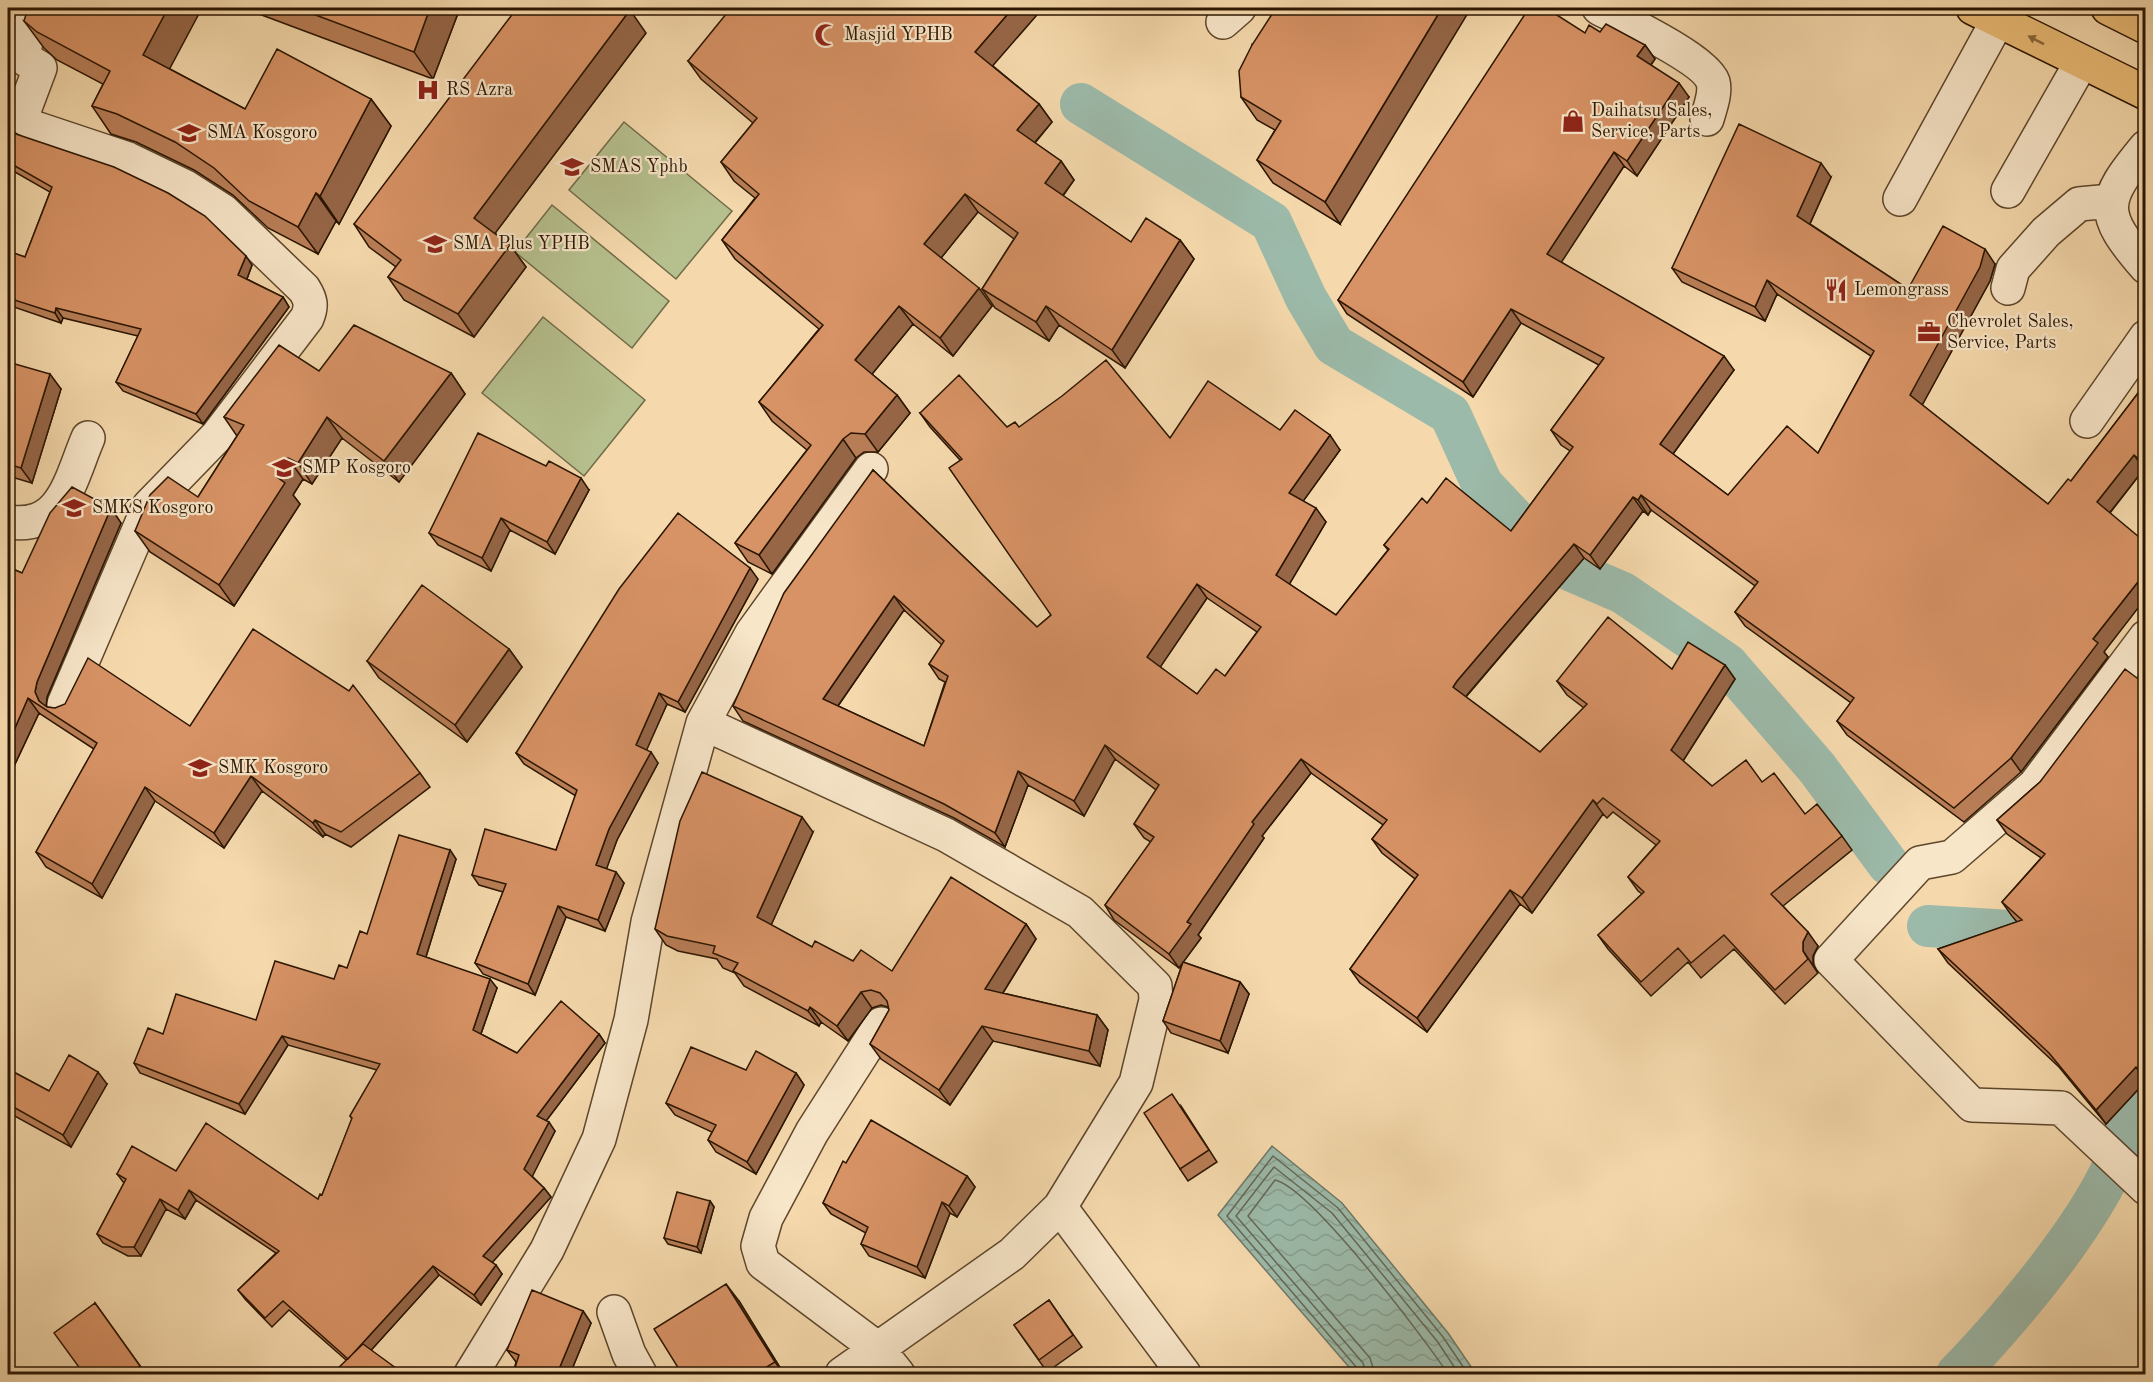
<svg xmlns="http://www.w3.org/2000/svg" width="2153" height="1382" font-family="'Old Standard TT',serif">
<defs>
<pattern id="water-waves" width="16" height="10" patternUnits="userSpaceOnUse" patternTransform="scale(1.5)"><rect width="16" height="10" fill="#9cbaaa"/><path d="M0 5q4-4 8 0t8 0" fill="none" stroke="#879f90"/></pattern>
</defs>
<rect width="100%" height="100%" fill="#f5d9ac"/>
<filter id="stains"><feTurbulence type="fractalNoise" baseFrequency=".00333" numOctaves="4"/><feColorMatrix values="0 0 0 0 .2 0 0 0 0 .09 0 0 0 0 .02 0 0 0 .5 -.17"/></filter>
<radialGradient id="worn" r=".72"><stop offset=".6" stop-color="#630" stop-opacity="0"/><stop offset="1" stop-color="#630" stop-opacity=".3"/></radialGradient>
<path fill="#b6c08e" stroke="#706a48" stroke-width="1.5" d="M624,122L732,211L676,279L569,190Z
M552,205L669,301L632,348L515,252Z
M543,317L645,400L584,476L482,393Z"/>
<path fill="url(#water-waves)" stroke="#6e7866" stroke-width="1.5" d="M1272,1146L1342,1203L1448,1333L1476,1374H1355L1218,1215Z"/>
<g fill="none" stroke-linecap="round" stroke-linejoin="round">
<path stroke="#636856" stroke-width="1.5" d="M1359,1374L1357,1368L1227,1216L1273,1156L1338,1208L1443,1337L1468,1374
M1366,1374L1363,1363L1236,1216L1274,1167L1332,1213L1437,1341L1459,1374
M1375,1374L1370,1358L1248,1216L1275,1180C1311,1188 1424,1338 1448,1374"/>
<path stroke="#9cbaaa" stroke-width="42" d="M1081,104L1271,222L1306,298L1334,345L1450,414L1482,484L1558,565L1623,593L1727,664L1817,768L1888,864
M1928,926L2010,931L2036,961
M1957,1374C2005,1325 2129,1183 2127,1114C2126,1091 2117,1070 2107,1050"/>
<g stroke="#5d462c" stroke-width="36">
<path id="minor" d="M35,8L23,54L25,59L40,68L22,116L26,125L128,159L184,186L223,211L304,289C311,300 312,306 307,318L217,436L149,506L64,704
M1599,8C1622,20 1706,60 1713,82C1716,93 1710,108 1707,119
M1223,22L1239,8
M2146,147C2101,201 2099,213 2146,267
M2008,191L2081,63
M1900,199L1998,20
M2008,288L2013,269L2046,232L2079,204L2111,201
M2087,421L2146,337
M8,522C63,530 70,480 88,438
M2146,637L2035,785L1952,857L1920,863L1831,960L1972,1105L2061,1108L2146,1188
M703,723L946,835L1080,912L1155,986L1156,1000L1136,1083L1060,1207L1012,1254L842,1374
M881,1024L812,1132L766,1218L758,1246L763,1263L878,1349L898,1374
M1060,1207L1184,1374
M614,1312L629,1354L640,1374
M471,1374L547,1250L599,1139L631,1020L648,922L703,723L752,633L871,469"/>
</g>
<g stroke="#2a1501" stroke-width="36">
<path id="highway" d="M1973,8L2146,93
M2108,8L2146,27"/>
</g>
<use href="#minor" stroke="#f8e6c9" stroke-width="33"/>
<use href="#highway" stroke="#eabc76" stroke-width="33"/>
</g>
<path fill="#b97e57" stroke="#2a1501" stroke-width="1.5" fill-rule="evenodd" d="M243,8H460L433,79Z
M24,21L170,69L245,109L371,99L391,126L339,224L336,221L318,254L268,228L233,195L194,170L136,142L111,134L92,106L103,84L57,60L44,48Z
M1600,32L1645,45L1655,59L1651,65L1689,97L1637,176L1624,166L1561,262L1734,370L1673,454L1728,495L1818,453L1871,356L1777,294L1765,321L1682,282L1672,268L1831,177L1810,224L1908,289L1995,264L1990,281L1922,405L2048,504L2071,481L2145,384V470L2144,469L2110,513L2104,652L2108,657L2021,772L1964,822L1847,735L1837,721L1851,703L1745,626L1735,612L1755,586L1651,510L1648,515L1643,511L1600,569L1584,558L1466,697L1540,752L1584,708L1567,695L1557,681L1725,665L1735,679L1683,761L1712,786L1762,782L1805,814L1842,836L1852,850L1783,906L1818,946L1813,956V965L1818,973L1785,1004L1734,949L1701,978L1688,962L1651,996L1608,949L1598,935L1642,894L1638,891L1628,877L1656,845L1613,812L1607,818L1603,814L1532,913L1520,904L1427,1032L1360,983L1350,969L1415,879L1382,853L1372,839L1383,825L1311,773L1262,836L1264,838L1198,935L1201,938L1183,962L1240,982L1249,994L1228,1053L1171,1033L1163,1021L1183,962L1179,968L1114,920L1105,905L1151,842L1144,838L1134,824L1156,790L1115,759L1084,816L1028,785L1005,847L954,818L743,721L733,706L873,470L1037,627L1051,615L960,460L930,427L920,413L1007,427L1170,438L1280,430L1340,450L1303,501L1326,522L1289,584L1336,615L1388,550L1384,545L1427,503L1511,531L1570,451L1561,445L1551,430L1599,365L1521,323L1473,397L1347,314L1338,300L1585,33ZM1207,598L1257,632L1225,676L1197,694L1160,667ZM904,610L942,645L929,664L939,679L945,682L924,746L838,706Z
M646,33L495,233L510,245L526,267L474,337L404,300L388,277L396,267L369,247L354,224Z
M1252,45L1340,224L1273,183L1257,160L1275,130L1257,120L1241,97Z
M688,61L993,66L1039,104L1052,122L1035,143L1061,161L1074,180L1063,196L1131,242L1180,240L1194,259L1125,368L1059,325L1049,341L995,308L982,289L1014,239L978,212L941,258L992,306L953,356L913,324L872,374L897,395L910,413L878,452H864L856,458L772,574L748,562L735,543L807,450L772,421L759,402L819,329L735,259L722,240L755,198L734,181L721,162L753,123L701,79Z
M8,129L252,265L247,279L283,297L289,307L203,424L123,391L116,382L138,336L63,318L61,323L8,305V251L25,257L50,192L8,168Z
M8,362L61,389L32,483L8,476Z
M319,371L451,373L465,394L399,482L342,438L312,484L303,479L293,495L300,504L234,606L150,552L135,531L198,497L237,436L224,417Z
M589,490L555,554L510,530L491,571L438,545L429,533Z
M111,508L121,523L47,697L46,706L47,707L190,726L420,773L430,787L351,847L325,834L323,837L262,791L224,848L155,801L102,898L46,867L36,852L94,749L39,713L8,779V567L22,573Z
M758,579L685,712L667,704L646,750L658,763L617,840L606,869L624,883L605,931L566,917L535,995L483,974L475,963L503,892L479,885L472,875L556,850L576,796L524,764L516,753Z
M509,649L522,667L467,742L379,678L367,661Z
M2145,684V1082L2106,1124L2059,1067L1948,963L1938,949L2017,922L2012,916L2002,902L2041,858L2007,834L1997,820L2040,782Z
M813,832L771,925L812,947L853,961L892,971L1026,924L1036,939L1003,993L1097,1015L1108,1030L1100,1066L993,1041L950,1105L881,1059L870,1044L889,1010L888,1007L881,1005L872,1008L848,1041L821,1022L819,1026L744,986L735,973L723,968L717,959L678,951L666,945L655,929Z
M450,850L456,859L426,957L497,988L481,1034L517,1053L599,1034L605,1043L546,1121L555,1131L532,1176L544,1188L551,1197L492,1262L502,1274L481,1305L439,1275L371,1350L346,1360L289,1310L272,1327L245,1299L238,1290L276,1253L196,1200L185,1219L166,1209L141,1256H128L103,1243L97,1234L124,1183L117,1174L176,1171L318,1199L322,1195L352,1119L350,1116L377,1070L288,1045L245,1114L140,1073L134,1063L163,1034L256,1020L334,979L347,968L367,934Z
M8,1069L49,1091L107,1084L71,1147L13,1115L8,1125Z
M746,1070L796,1073L804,1085L756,1174L716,1152L708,1140L712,1132L675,1115L666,1103Z
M1181,1106L1217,1162L1188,1181L1180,1169Z
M846,1163L967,1176L975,1187L957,1217L950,1213L925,1278L869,1256L861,1244L866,1233L831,1214L823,1203Z
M710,1201L714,1207L701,1253L668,1244L664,1238Z
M1049,1300L1082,1347L1047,1372L1014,1325Z
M739,1301L784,1374H682Z
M95,1303L146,1374H84Z
M583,1311L591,1323L570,1374H513L516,1362L507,1350Z"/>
<path fill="#966647" stroke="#2a1501" stroke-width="1.5" d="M8,8H17L11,24L8,19Z
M168,8H202L162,83L143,55Z
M430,8H460L433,79L414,52Z
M1013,8H1043L989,70L975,52Z
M1442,8H1471L1340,224L1325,202Z
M630,10L646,33L490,240L474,218Z
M1645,45L1655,59L1647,70L1637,56Z
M1679,83L1689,97L1637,176L1627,161Z
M371,99L391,126L339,224L320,196Z
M1039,104L1052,122L1030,148L1017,130Z
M1614,152L1624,166L1557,269L1547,254Z
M1061,161L1074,180L1058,202L1045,183Z
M1821,163L1831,177L1807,230L1797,216Z
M316,193L336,221L318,254L298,227Z
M965,194L978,212L937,263L924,244Z
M1180,240L1194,259L1125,368L1112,350Z
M510,245L526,267L474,337L458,314Z
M1985,249L1995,264L1990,281L1920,409L1910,395Z
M246,256L252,265L245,284L238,275Z
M1767,280L1777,294L1765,321L1755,307Z
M979,288L992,306L953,356L940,338Z
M283,297L289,307L203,424L196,414Z
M899,306L913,324L868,379L855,360Z
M1046,306L1059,325L1049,341L1036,322Z
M56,308L63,318L61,323L55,313Z
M1511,309L1521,323L1473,397L1463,382Z
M1724,356L1734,370L1670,458L1660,444Z
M451,373L465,394L399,482L384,461Z
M50,374L61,389L32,483L21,468Z
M897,395L910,413L878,452L865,434Z
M327,417L342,438L312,484L298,463Z
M1330,435L1340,450L1299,507L1289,493Z
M843,439L856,458L772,574L759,555Z
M2134,455L2144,469L2107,516L2097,502Z
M288,458L303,479L293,495L300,504L234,606L219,585L277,477Z
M581,478L589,490L555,554L547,542Z
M1641,495L1651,510L1648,515L1638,500Z
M1633,497L1643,511L1600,569L1590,555Z
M111,508L121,523L47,697L46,707L39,701L35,692L37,682Z
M1316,508L1326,522L1286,590L1276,575Z
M501,518L510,530L491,571L482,558Z
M8,534L13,542L8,560Z
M1574,544L1584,558L1467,695L1463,702L1453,687L1457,681Z
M750,568L758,579L685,712L678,702Z
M2145,573V599L2104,652L2108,657L2021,772L2011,758L2093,639Z
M1197,584L1207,598L1157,672L1147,657Z
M894,596L904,610L833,713L823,699Z
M509,649L522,667L467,742L455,725Z
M1725,665L1735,679L1681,764L1671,750Z
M659,693L667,704L644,756L636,745Z
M28,698L39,713L8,779V744Z
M1105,745L1115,759L1084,816L1074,801Z
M651,752L658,763L617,840L604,876L596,865L609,829Z
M1301,759L1311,773L1262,836L1264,838L1198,935L1201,938L1179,968L1169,954L1187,922L1252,822Z
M1018,771L1028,785L1005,847L995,833Z
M251,776L262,791L224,848L214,833Z
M145,787L155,801L102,898L92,884Z
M1593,800L1603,814L1532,913L1522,898Z
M802,817L813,832L768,932L757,917Z
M315,820L325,834L323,837L313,823Z
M450,850L456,859L424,963L417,954Z
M616,872L624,883L605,931L598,920Z
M1510,890L1520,904L1427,1032L1417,1018Z
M558,906L566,917L535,995L528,984Z
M1026,924L1036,939L996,1004L985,989Z
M1808,932L1818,946L1813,956V965L1818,973L1803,951V942Z
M490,979L497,988L479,1039L473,1030Z
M1240,982L1249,994L1228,1053L1220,1041Z
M861,992L872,1008L848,1041L837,1026Z
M810,1007L821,1022L819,1026L808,1011Z
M1097,1015L1108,1030L1100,1066L1089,1051Z
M982,1026L993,1041L950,1105L939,1090Z
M599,1034L605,1043L543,1125L537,1116Z
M282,1036L288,1045L245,1114L239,1104Z
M2136,1067L2145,1080V1082L2106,1124L2096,1110Z
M98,1072L107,1084L71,1147L63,1135Z
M796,1073L804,1085L756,1174L747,1162Z
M8,1107L13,1115L8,1125Z
M549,1122L555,1131L531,1179L524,1169Z
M967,1176L975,1187L957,1217L949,1206Z
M544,1188L551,1197L490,1265L483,1256Z
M189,1190L196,1200L185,1219L178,1210Z
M160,1199L166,1209L141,1256L134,1247Z
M710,1201L714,1207L701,1253L697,1247Z
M942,1202L950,1213L925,1278L917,1267Z
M496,1265L502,1274L481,1305L474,1295Z
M433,1266L439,1275L355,1368L348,1359Z
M726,1284L739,1301L784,1374L775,1362Z
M583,1311L591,1323L570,1374H557Z"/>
<path fill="#d79265" stroke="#2a1501" stroke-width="1.5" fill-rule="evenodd" d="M28,8H168L143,55L245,109L277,49L371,99L320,196L316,193L298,227L249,201L214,168L175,142L117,114L92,106L110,71L37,32L24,21Z
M297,8H430L414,52Z
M517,8H627L630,10L474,218L510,245L458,314L388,277L401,260L354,224Z
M731,8H1013L975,52L1039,104L1017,130L1061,161L1045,183L1131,242L1146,218L1180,240L1112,350L1046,306L1036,322L982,289L1018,233L965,194L924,244L979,288L940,338L899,306L855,360L897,395L865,434L851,433L843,439L759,555L735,543L811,445L759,402L823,325L722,240L759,194L721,162L757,118L688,61Z
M1276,8H1442L1325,202L1257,160L1281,121L1241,97L1239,71L1252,45Z
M1529,8H1546L1585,33L1589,25L1600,32L1606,24L1645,45L1637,56L1679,83L1627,161L1614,152L1547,254L1724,356L1660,444L1728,495L1787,426L1818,453L1874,351L1767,280L1755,307L1672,268L1739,124L1821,163L1797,216L1908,289L1943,226L1985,249L1980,267L1910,395L2048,504L2068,479L2071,481L2145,384V464L2134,455L2097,502L2145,542V573L2093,639L2098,643L2011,758L1954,808L1837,721L1854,698L1735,612L1758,582L1641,495L1638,500L1633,497L1590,555L1574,544L1457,681L1453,687L1540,752L1587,704L1557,681L1608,617L1672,669L1688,642L1725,665L1671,750L1712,786L1746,760L1762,782L1774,773L1805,814L1817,804L1842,836L1771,894L1808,932L1803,942V951L1808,959L1775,990L1724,935L1691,963L1678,948L1641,982L1598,935L1644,892L1628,877L1660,841L1603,798L1597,804L1593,800L1522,898L1510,890L1417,1018L1350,969L1418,875L1372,839L1387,820L1301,759L1252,822L1254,824L1187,922L1191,924L1169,954L1105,905L1154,837L1134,824L1159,785L1105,745L1074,801L1018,771L995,833L944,804L733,706L784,593L873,470L1037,627L1051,615L949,468L962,459L920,413L959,375L1007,427L1015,422L1019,427L1062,396L1106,360L1170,438L1208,381L1280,430L1295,410L1330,435L1289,493L1316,508L1276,575L1336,615L1389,549L1384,545L1422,498L1427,503L1446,478L1511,531L1573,447L1551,430L1604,358L1511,309L1463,382L1338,300ZM1197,584L1261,627L1225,676L1216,669L1197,694L1147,657ZM894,596L944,641L929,664L948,676L924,746L823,699Z
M8,129L13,133L114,167L168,193L205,216L246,256L238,275L283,297L196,414L116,382L141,329L56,308L55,313L8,298V251L25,257L52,187L8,162Z
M354,325L451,373L384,461L327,417L298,463L288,458L277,477L285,483L219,585L135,531L150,495L168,477L198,497L244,425L224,417L279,345L319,371Z
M8,362L50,374L21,468L8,464Z
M478,433L546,466L549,461L581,478L547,542L501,518L482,558L429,533Z
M72,487L111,508L37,682L35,692L39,701L47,707L55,708L65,704L88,658L190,726L253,629L349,691L353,685L420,773L341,832L315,820L313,823L251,776L214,833L145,787L92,884L36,852L97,743L28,698L8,744V567L22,573L50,513Z
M678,513L750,568L678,702L659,693L636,745L651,752L609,829L596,865L616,872L598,920L558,906L528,984L475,963L506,884L472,875L485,829L556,850L577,790L516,753L619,589Z
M422,585L509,649L455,725L367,661Z
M2125,669L2145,684V1075L2136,1067L2096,1110L2049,1053L1938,949L2022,920L2002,902L2045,854L1997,820L2040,782Z
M702,772L802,817L757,917L812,947L815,941L853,961L861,950L892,971L951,877L1026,924L985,989L1097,1015L1089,1051L982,1026L939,1090L870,1044L889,1010L887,1001L880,993L871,990L861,992L837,1026L810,1007L808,1011L733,971L738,963L713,953L715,946L667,936L655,929L680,821Z
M399,835L450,850L417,954L490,979L473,1030L517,1053L561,1001L599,1034L537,1116L549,1122L524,1169L544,1188L483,1256L496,1265L474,1295L433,1266L348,1359L283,1301L265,1318L238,1290L279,1251L189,1190L178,1210L160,1199L134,1247H122L97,1234L126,1179L117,1174L132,1146L176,1171L206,1123L318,1199L320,1194L322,1195L352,1118L350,1116L380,1064L282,1036L239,1104L134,1063L148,1028L163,1034L176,994L256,1020L275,961L334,979L339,965L347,968L360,931L367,934Z
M1183,962L1240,982L1220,1041L1163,1021Z
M691,1047L746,1070L756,1051L796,1073L747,1162L708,1140L716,1125L666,1103Z
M69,1055L98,1072L63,1135L8,1104V1069L49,1091Z
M1172,1094L1209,1150L1180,1169L1144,1113Z
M871,1120L967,1176L949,1206L942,1202L917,1267L861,1244L868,1227L823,1203L843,1161L846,1163Z
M677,1192L710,1201L697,1247L664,1238Z
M726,1284L775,1362L755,1374H682L654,1329Z
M532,1290L583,1311L557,1374H513L519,1355L507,1350Z
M1049,1300L1073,1335L1039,1360L1014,1325Z
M95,1303L140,1366L129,1374H84L54,1333Z
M363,1344L404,1374H332Z"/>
<defs><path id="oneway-solid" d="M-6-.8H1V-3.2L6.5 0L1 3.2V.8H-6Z" transform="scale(1.5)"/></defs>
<use fill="#8a683c" href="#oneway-solid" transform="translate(2036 40) rotate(-153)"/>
<defs>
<g id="mosque-bare" transform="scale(1.8)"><path d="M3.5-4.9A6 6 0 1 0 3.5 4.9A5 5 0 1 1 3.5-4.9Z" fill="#8f2418" stroke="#f8e6c9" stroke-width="2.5" paint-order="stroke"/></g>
<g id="hospital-bare" transform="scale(1.8)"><path d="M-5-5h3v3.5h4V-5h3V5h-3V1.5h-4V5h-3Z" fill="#8f2418" stroke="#f8e6c9" stroke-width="2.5" paint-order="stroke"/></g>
<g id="shop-bare" transform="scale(1.8)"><path d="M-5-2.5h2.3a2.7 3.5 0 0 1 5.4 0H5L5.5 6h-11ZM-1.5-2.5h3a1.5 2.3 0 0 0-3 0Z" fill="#8f2418" stroke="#f8e6c9" stroke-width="2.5" paint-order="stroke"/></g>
<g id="school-bare" transform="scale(1.8)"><path d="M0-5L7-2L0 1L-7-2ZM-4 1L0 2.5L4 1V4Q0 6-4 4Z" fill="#8f2418" stroke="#f8e6c9" stroke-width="2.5" paint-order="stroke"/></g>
<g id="restaurant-bare" transform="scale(1.8)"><path d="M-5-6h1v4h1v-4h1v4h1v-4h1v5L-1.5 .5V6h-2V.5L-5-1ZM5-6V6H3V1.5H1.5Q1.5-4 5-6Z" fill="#8f2418" stroke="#f8e6c9" stroke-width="2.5" paint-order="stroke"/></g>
<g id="office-bare" transform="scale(1.8)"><path d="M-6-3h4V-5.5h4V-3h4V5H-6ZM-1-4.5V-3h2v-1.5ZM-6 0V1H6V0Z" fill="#8f2418" stroke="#f8e6c9" stroke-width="2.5" paint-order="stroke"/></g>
</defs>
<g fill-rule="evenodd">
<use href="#mosque-bare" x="826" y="35"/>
<use href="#hospital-bare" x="428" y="90"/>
<use href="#shop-bare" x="1573" y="121"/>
<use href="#school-bare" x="189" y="133"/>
<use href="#school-bare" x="572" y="167"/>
<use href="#school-bare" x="435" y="244"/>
<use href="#restaurant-bare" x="1836" y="290"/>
<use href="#office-bare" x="1929" y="332"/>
<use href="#school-bare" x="284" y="468"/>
<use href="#school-bare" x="74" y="508"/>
<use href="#school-bare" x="200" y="768"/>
</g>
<g text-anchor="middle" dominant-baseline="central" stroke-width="4.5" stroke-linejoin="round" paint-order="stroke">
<g font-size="18" fill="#2a1501" stroke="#f8e6c9" text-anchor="start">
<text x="844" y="35">Masjid YPHB</text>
<text x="446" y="90">RS Azra</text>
<text x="1591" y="111">Daihatsu Sales,<tspan x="1591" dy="21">Service, Parts</tspan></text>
<text x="207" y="133">SMA Kosgoro</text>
<text x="590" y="167">SMAS Yphb</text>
<text x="453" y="244">SMA Plus YPHB</text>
<text x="1854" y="290">Lemongrass</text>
<text x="1947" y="322">Chevrolet Sales,<tspan x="1947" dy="21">Service, Parts</tspan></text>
<text x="302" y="468">SMP Kosgoro</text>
<text x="92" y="508">SMKS Kosgoro</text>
<text x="218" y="768">SMK Kosgoro</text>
</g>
</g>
<rect width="2153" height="1382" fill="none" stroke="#f5d9ac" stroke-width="30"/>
<rect x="9" y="9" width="2135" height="1364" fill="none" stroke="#2a1501" stroke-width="3"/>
<rect x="15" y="15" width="2123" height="1352" fill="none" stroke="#2a1501" stroke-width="1.5"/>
<rect width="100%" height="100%" filter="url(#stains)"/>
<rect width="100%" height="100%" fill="url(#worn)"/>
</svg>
